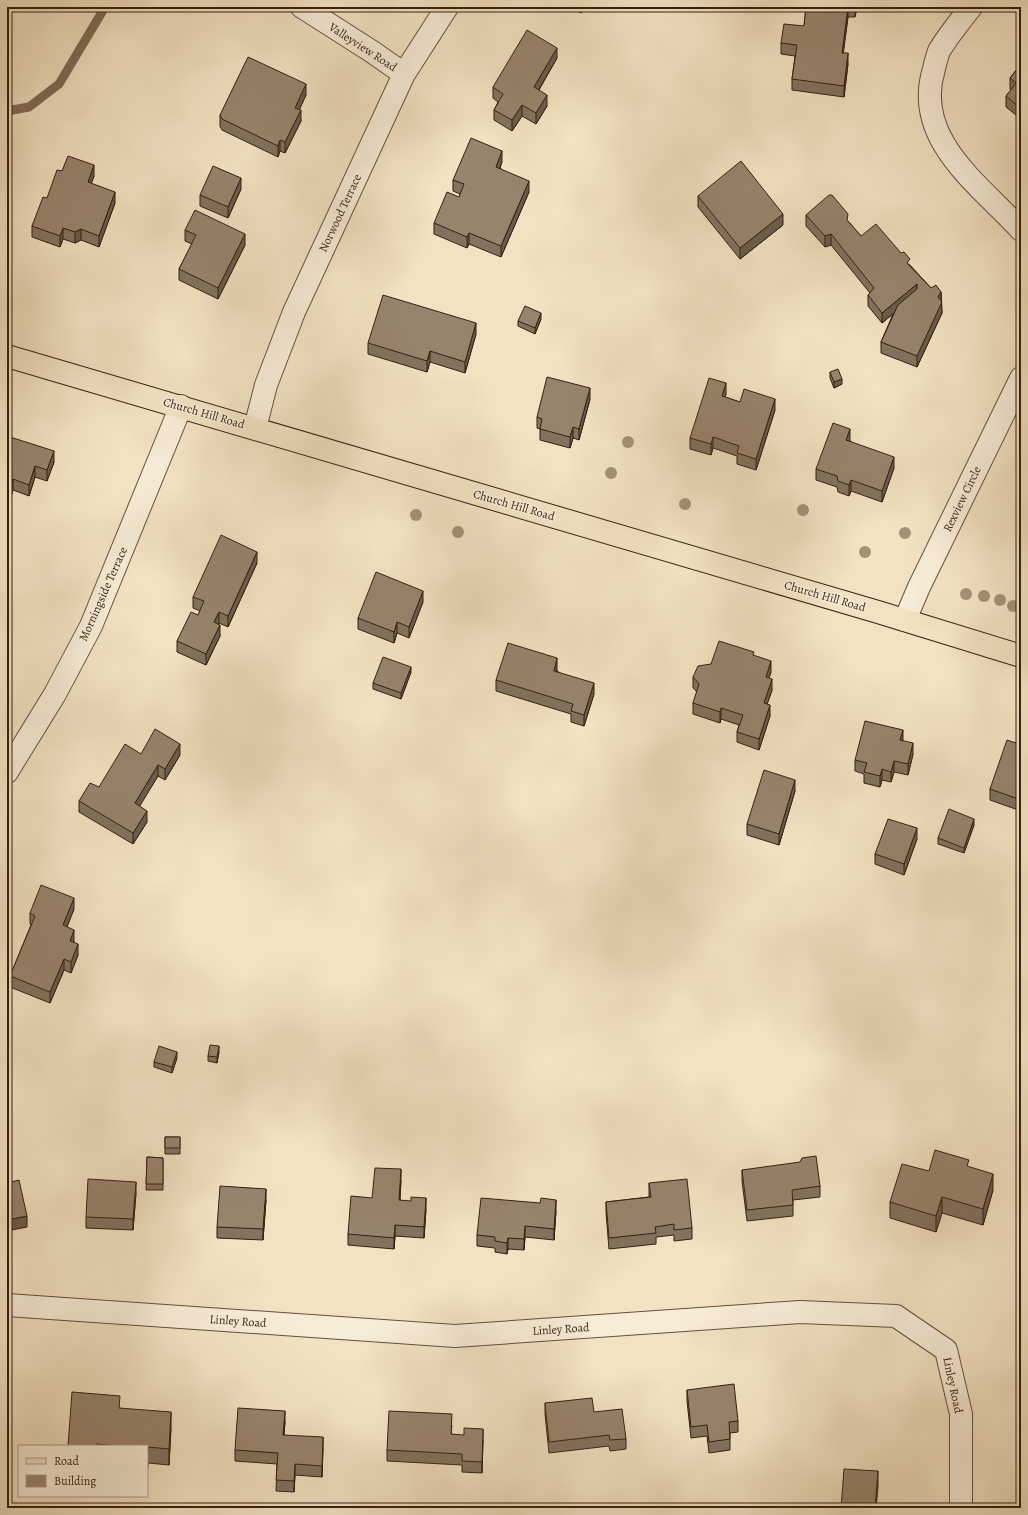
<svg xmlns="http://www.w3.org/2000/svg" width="1028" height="1515" font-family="Alegreya,serif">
<rect width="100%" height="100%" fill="#f2e2c2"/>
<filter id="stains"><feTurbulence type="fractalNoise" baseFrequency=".005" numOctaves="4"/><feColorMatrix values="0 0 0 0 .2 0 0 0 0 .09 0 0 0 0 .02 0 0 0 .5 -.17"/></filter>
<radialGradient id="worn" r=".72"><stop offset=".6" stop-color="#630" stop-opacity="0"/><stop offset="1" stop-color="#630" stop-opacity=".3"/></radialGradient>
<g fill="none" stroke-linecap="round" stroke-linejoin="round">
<path stroke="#806c56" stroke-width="9" d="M7,111L29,107L59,84L105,7"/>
<g stroke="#64503c" stroke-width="24">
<path id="minor" d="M302,7L371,51L404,74
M971,7C961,20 947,37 939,51C937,57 935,63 934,69C912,139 980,185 1021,230
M255,428L266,385L294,312L404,74L447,7
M905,620L919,587L1021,378
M7,772L55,694L91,626L181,406
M7,1305L455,1336L800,1312L896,1316L946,1350L961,1414V1508"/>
</g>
<g stroke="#351f10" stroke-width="24">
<path id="major" d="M7,356L878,612L1021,656"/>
</g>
<use href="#minor" stroke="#f7ecd7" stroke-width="22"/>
<use href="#major" stroke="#f2e2c2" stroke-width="22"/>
</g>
<g fill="#a49278">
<circle cx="628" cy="442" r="6"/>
<circle cx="611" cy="473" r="6"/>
<circle cx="685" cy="504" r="6"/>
<circle cx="803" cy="510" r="6"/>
<circle cx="416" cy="515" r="6"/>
<circle cx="458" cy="532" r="6"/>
<circle cx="905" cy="533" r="6"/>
<circle cx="865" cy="552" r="6"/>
<circle cx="966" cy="594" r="6"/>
<circle cx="984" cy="596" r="6"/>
<circle cx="1000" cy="600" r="6"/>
<circle cx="1013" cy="606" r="6"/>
</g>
<path fill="#82725e" stroke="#351f10" d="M571,7H585L581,13Z
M806,7H857L855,17H848L843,53L848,64L844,97L792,90V79L795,56L781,54V43L804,26Z
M557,58L539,90L547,106L536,124L522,116L512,131L494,120V110L498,102L493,98V87Z
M1021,64V119L1006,107V96L1011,90L1010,89V78Z
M306,95L299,110L301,121L285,153L280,151L278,157L222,130L220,126V115Z
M502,162L500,168L529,192L501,257L469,244L467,248L434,234V223L459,197L460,194L453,191V180Z
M62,171L94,176L91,183L115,203L99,247L81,240L75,243L63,239L60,247L32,237V226L47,198Z
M241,189L228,218L200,206V195Z
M698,196L783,225L740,259L698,207Z
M806,215L848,221L861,236L910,265L931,288L941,292L942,313L917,367L881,353V342L893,314L882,323L868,306V295L870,293L831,245L825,247L806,226Z
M185,230L245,245L218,299L179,280V269L192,244L185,241Z
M541,319L535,334L518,326V321Z
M476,334L465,373L430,362L427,372L368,354V343Z
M830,372L842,384L834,388L830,378Z
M726,394L725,397L740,402L775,410L756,470L737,464V456L713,448L711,455L690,449V438Z
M590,399L579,440L573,438L570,448L540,440V429L537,428V417Z
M7,436L54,462L47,481L35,477L29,496L13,490L7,509Z
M850,440V441L894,468L882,502L851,491L849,496L838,492L837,487L816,480V469Z
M257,563L228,627L219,623L218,624L220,636L206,665L177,652V641L198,615L200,611L193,608V597Z
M423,602L409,638L397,633L394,643L358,629V618Z
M754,655L771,672L769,678L772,690L767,704L770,716L759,750L737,742V732L739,725L721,719L720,723L693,714V703L697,692L693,688V677L711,664Z
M557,669V671L594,694L584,726L571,722V714L496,691V680Z
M411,672L401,699L373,689V683Z
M1021,735V811L990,800V789Z
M903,741L913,754L908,775L894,772L891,782L882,780L880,787L864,783V774L855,771V760Z
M180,755L165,780L158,776L139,806L147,822L133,844L79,812V801L99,787Z
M795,791L779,845L747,835V824Z
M974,825L964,853L938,844V838Z
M917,839L904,875L875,864V854Z
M74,909L67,927L74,941V943L78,955L71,973L64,970L50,1003L10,987V976L31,925L30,924V913Z
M219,1052L217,1063L208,1061V1056Z
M177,1058L172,1073L154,1067V1062Z
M165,1137H180V1154H165Z
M147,1157L163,1158V1190H146Z
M969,1167L993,1190L983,1225L942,1213L936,1232L890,1218V1202L929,1171Z
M742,1170L820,1186V1197L793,1200V1216L747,1221L742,1181Z
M401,1180L400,1200L426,1209L424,1238L395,1236L394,1249L348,1245V1234L372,1198Z
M649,1183L692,1228V1239L674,1241V1235L656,1237V1244L609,1249L606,1213V1202L649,1197Z
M136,1193L133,1230L86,1228V1217Z
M266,1200L263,1240L217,1238V1227Z
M556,1211L554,1240L525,1237L524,1250L508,1249L507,1254L495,1252V1248L477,1246V1235Z
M687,1390L738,1421V1432L730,1433V1450L709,1453L707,1436L691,1438L687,1401Z
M545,1403L594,1412L626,1439V1449L610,1451L609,1446L549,1453L545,1414Z
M120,1408L171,1428L169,1465L148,1463V1468H147V1446H68Z
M285,1422L284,1435L323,1448L322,1477L295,1475L294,1492L276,1491L277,1464L235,1461V1450Z
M452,1425L451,1434L483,1440L482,1473L462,1472V1465L387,1461V1450Z"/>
<path fill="#6a5c4c" stroke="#351f10" d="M581,7H585L581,13Z
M848,7V17L842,64V53Z
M855,7H857L855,17Z
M557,48V58L534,98V87Z
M848,53V64L844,97V86Z
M306,84V95L295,119V108Z
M547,95V106L536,124V113Z
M522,105V116L512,131V120Z
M301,110V121L285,153V142Z
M280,140V151L278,157V146Z
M502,151V162L496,178V167Z
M94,165V176L88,193V182Z
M241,178V189L228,218V207Z
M529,181V192L501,257V246Z
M115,192V203L99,247V236Z
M783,214V225L740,259V248Z
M63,228V239L60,247V236Z
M81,229V240L75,243V232Z
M469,233V244L467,248V237Z
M245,234V245L218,299V288Z
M831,234V245L825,247V236Z
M917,284V294L882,323V313Z
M941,292L942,313L917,367V356L938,297Z
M541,313V319L535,334V328Z
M476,323V334L465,373V362Z
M430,351V362L427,372V361Z
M842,379V384L834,388V382Z
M726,383V394L722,407V396Z
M590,388V399L579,440V429Z
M775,399V410L756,470V459Z
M573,427V438L570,448V437Z
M850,429V440L846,451V440Z
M713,437V448L711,455V444Z
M54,451V462L47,481V470Z
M894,457V468L882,502V491Z
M35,466V477L29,496V485Z
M13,479V490L7,509V498Z
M851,480V491L849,496V485Z
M257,552V563L228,627V616Z
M423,591V602L409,638V627Z
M219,612V623L214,633V622Z
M397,622V633L394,643V632Z
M220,625V636L206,665V654Z
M557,658V669L554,681V671Z
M771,661V672L766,688V677Z
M411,667V672L401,699V693Z
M772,679V690L764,714V703Z
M594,683V694L584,726V715Z
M770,705V716L759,750V739Z
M721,708V719L720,723V712Z
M903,730V741L900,740Z
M913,743V754L908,775V764Z
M180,744V755L165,780V769Z
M894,761V772L891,782V772Z
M158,765V776L135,814V803Z
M882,769V780L880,787V776Z
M795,780V791L779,845V834Z
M147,811V822L133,844V833Z
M974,819V825L964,853V848Z
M917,828V839L904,875V864Z
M74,898V909L63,936V925Z
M74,930V941L70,952V941Z
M78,944V955L71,973V962Z
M64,959V970L50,1003V992Z
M219,1046V1052L217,1063V1057Z
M177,1052V1058L172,1073V1067Z
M401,1169V1180L399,1211V1200Z
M993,1174V1190L983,1225V1209Z
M136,1182V1193L133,1230V1219Z
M266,1189V1200L263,1240V1229Z
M942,1197V1213L936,1232V1216Z
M426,1198V1209L424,1238V1227Z
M556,1200V1211L554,1240V1229Z
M27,1216V1227L7,1231V1220Z
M395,1225V1236L394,1249V1238Z
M525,1226V1237L524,1250V1239Z
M508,1238V1249L507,1254V1243Z
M285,1411V1422L283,1446V1435Z
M171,1412V1428L169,1465V1449Z
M483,1429V1440L482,1473V1462Z
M323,1437V1448L322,1477V1466Z
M295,1464V1475L294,1492V1481Z
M878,1471V1487L876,1508H875Z"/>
<path fill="#97846d" stroke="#351f10" d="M806,7H848L842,53H848L844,86L792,79L797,45L781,43L784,24L804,26Z
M527,30L557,48L534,87L547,95L536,113L522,105L512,120L494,110L503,94L493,87Z
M248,57L306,84L295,108L301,110L285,142L280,140L278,146L222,119L220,115Z
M1021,64V109L1006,96L1016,83L1010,78Z
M471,138L502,151L496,167L529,181L501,246L469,233L467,237L434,223L447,192L459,197L464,184L453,180Z
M68,156L94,165L88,182L115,192L99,236L81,229L75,232L63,228L60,236L32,226L43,197L47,198L57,170L62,171Z
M741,161L783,214L740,248L698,196Z
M213,166L241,178L228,207L200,195Z
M829,195H832L848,214L847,220L861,236L876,224L901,253L904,252L910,259L907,263L931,288L936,285L941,292L938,297L942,302L917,356L881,342L898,305L917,289V284L882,313L868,295L874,288L831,234L825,236L806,215Z
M195,210L245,234L218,288L179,269L196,235L185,230Z
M383,295L476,323L465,362L430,351L427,361L368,343Z
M525,306L541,313L535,328L518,321Z
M838,369L842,379L834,382L830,372Z
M547,377L590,388L579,429L573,427L570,437L540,429L542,419L537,417Z
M709,378L726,383L722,396L740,402L744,389L775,399L756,459L737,453L739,446L713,437L711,444L690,438Z
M833,423L850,429L846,440L894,457L882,491L851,480L849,485L838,481L837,476L816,469Z
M7,436L54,451L47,470L35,466L29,485L13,479L7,498Z
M221,535L257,552L228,616L219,612L214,622L220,625L206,654L177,641L191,612L198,615L204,601L193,597Z
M376,572L423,591L409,627L397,622L394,632L358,618Z
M719,641L754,652L753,655L771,661L766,677L772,679L764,703L770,705L759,739L737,732L743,715L721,708L720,712L693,703L699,684L693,677L698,666L711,664Z
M508,643L557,658L554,671L594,683L584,715L571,711L573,704L496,680Z
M383,657L411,667L401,693L373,683Z
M865,721L903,730L900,740L913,743L908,764L894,761L891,772L882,769L880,776L864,772L867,763L855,760Z
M155,729L180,744L165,769L158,765L135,803L147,811L133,833L79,801L90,783L99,787L125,744L141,754Z
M1019,734L1021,735V800L990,789L1007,740L1016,743Z
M764,770L795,780L779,834L747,824Z
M949,809L974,819L964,848L938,838Z
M888,819L917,828L904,864L875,854Z
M41,885L74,898L63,925L74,930L70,941L78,944L71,962L64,959L50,992L10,976L35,916L30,913Z
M210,1045L219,1046L217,1057L208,1056Z
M159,1046L177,1052L172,1067L154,1062Z
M165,1137H180V1148H165Z
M935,1150L969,1160L967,1166L993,1174L983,1209L942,1197L936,1216L890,1202L902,1164L929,1171Z
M816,1156L820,1186L792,1190L793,1205L747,1210L742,1170L800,1162L802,1158Z
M147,1157L163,1158V1184H146Z
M375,1168L401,1169L399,1200L411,1201V1197L426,1198L424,1227L395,1225L394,1238L348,1234L351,1196L372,1198Z
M88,1179L136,1182L133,1219L86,1217Z
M687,1179L692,1228L674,1230V1224L655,1227L656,1233L609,1238L606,1202L651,1197L649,1183Z
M19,1180L27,1216L7,1220V1183Z
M220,1186L266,1189L263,1229L217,1227Z
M481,1198L540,1203L541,1198L556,1200L554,1229L525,1226L524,1239L508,1238L507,1243L495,1241V1237L477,1235Z
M734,1384L738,1421L729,1422L730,1439L709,1442L707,1425L691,1427L687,1390Z
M72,1392L120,1396L119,1408L171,1412L169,1449L148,1447V1452H147V1446H122L96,1444L95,1446H68Z
M592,1398L594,1412L622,1409L626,1439L610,1440L609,1435L549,1442L545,1403Z
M238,1408L285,1411L283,1435L323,1437L322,1466L295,1464L294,1481L276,1480L278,1453L235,1450Z
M389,1411L452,1414L451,1434L464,1435V1428L483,1429L482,1462L462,1461V1454L387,1450Z
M844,1469L878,1471L875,1508H841Z"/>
<g text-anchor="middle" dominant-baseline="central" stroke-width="3" stroke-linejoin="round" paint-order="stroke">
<g font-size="12" fill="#351f10" stroke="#f7ecd7">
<text transform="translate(363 47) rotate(33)">Valleyview Road</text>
<text transform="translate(340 213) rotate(-65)">Norwood Terrace</text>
<text transform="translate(204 413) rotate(16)">Church Hill Road</text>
<text transform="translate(962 499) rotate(-64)">Rexview Circle</text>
<text transform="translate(514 505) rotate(16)">Church Hill Road</text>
<text transform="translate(103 594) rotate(-66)">Morningside Terrace</text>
<text transform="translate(825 596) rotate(16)">Church Hill Road</text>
<text transform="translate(238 1321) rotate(4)">Linley Road</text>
<text transform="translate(561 1329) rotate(-4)">Linley Road</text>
<text transform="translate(953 1385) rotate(78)">Linley Road</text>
</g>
</g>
<rect width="1028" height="1515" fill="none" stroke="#f2e2c2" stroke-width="24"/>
<rect x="8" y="8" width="1012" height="1499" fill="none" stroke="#351f10" stroke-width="2"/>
<rect x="12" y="12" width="1004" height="1491" fill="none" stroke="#351f10"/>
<rect x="18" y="1445" width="130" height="52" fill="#f7ecd7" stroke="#a99a87"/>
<rect x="26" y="1458" width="20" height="6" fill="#f2e2c2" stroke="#a99a87"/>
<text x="54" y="1465" font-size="12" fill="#351f10">Road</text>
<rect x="26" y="1475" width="20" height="12" fill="#97846d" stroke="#a99a87"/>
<text x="54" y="1485" font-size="12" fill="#351f10">Building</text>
<rect width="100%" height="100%" filter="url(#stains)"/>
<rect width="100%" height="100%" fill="url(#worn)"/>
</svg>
